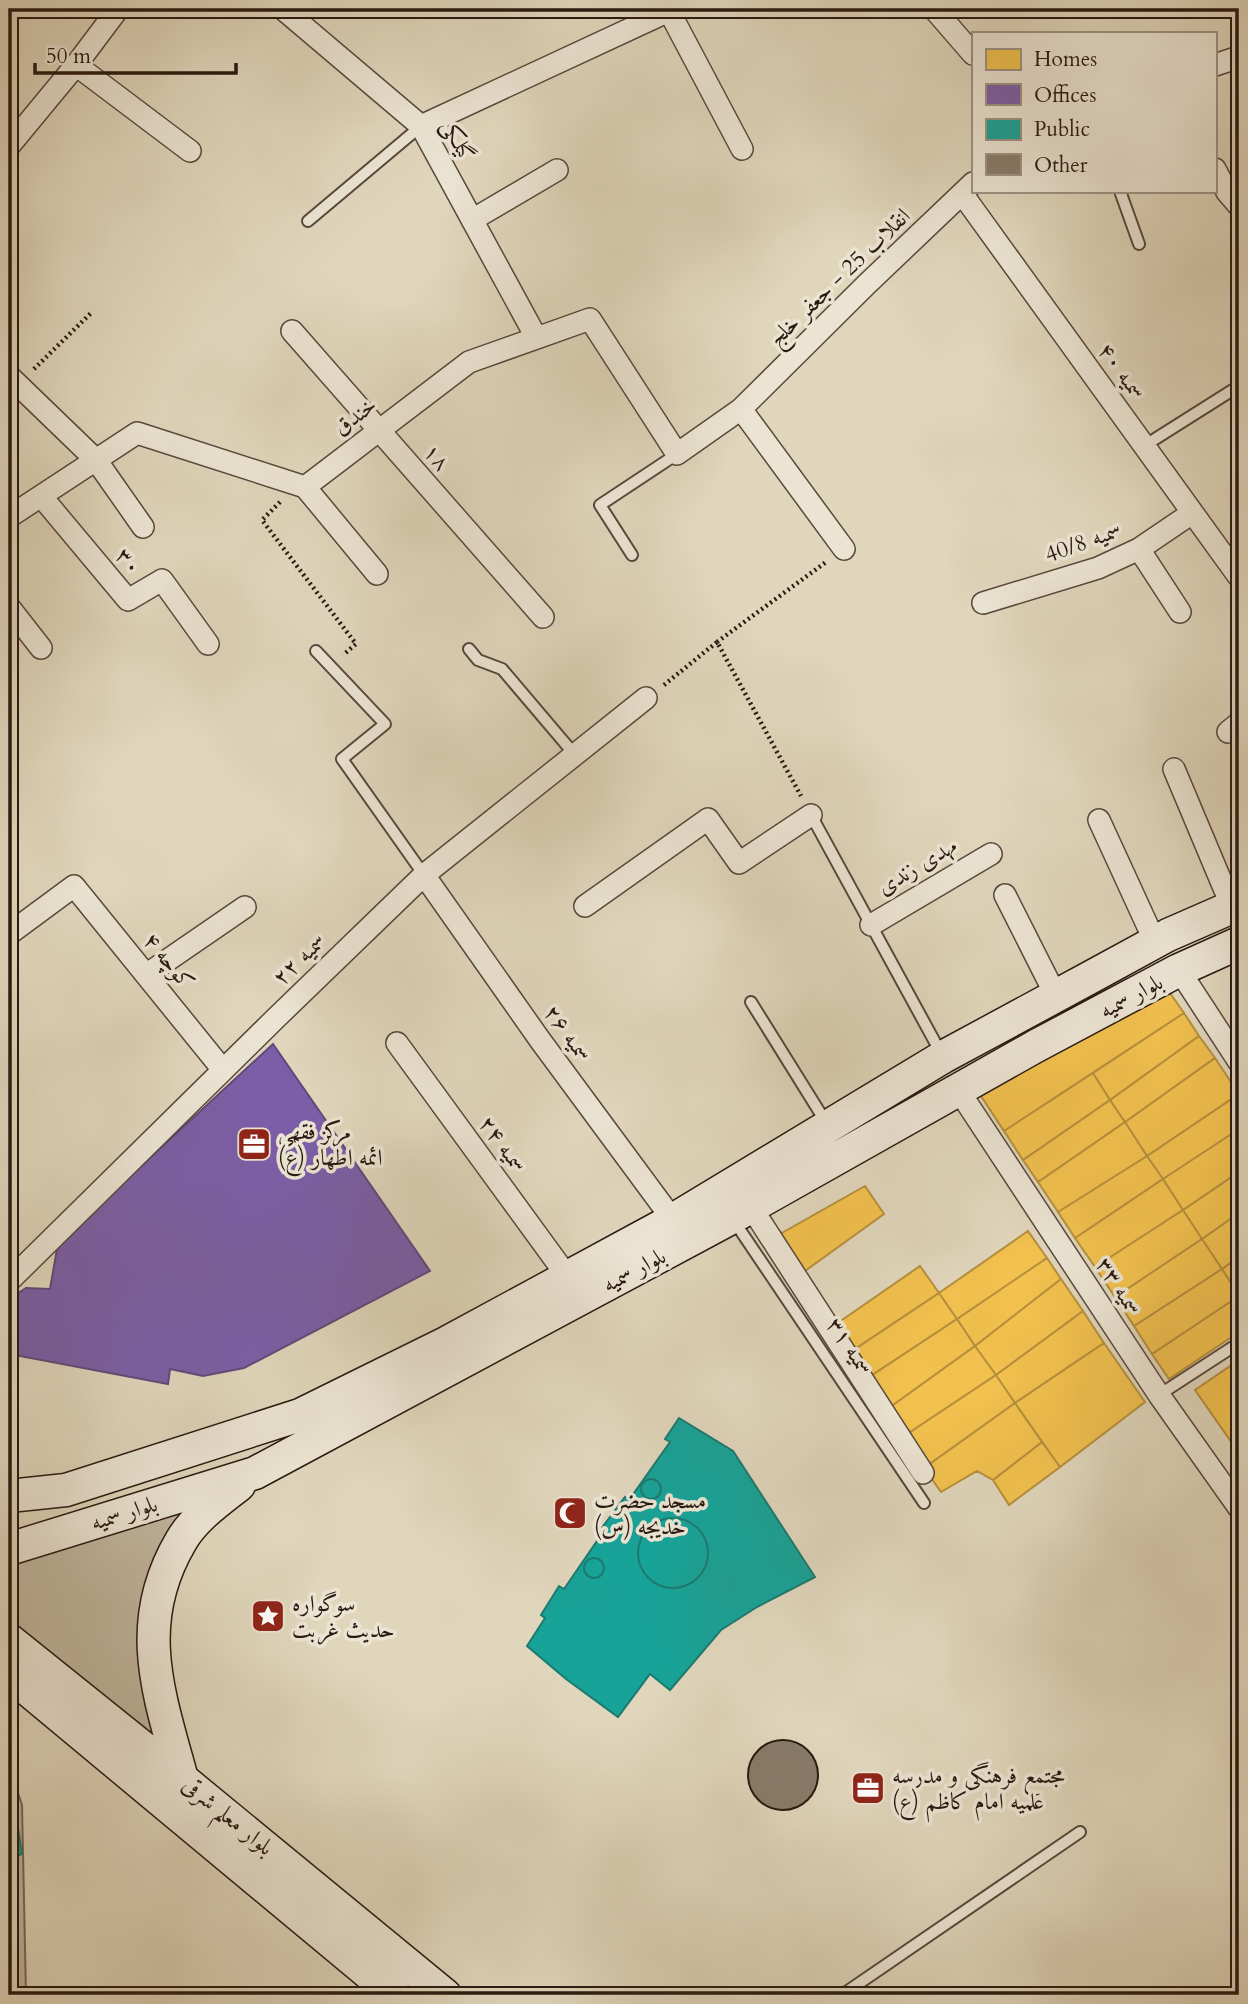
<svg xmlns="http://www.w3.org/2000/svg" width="1248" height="2004" font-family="Cardo,Amiri,serif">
<rect width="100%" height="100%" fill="#e0d6bc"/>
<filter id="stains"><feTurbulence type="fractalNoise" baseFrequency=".00286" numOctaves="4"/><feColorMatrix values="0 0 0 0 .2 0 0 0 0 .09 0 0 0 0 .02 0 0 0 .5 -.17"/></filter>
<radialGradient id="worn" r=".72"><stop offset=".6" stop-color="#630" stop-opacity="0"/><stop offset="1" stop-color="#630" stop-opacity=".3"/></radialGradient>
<path fill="#c1b69f" stroke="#756858" stroke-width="2" d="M255,1473L208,1509L155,1612L182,1779L9,1637V1549Z
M9,1766L22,1805L26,1995H9Z"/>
<path fill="#f2c14e" stroke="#b68f3c" stroke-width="2" d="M1165,986L1184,1013L1004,1131L979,1093Z
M1184,1013L1199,1036L1110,1100L1093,1073Z
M1199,1036L1215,1058L1125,1122L1110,1100Z
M1215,1058L1239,1094L1147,1156L1125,1122Z
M1093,1073L1110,1100L1023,1160L1004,1131Z
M1239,1094V1129L1163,1179L1147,1156Z
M1110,1100L1125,1122L1038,1182L1023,1160Z
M1125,1122L1147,1156L1058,1212L1038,1182Z
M1239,1129V1172L1183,1210L1163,1179Z
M1147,1156L1163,1179L1075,1238L1058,1212Z
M1239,1172V1213L1202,1239L1183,1210Z
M1163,1179L1183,1210L1095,1267L1075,1238Z
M865,1186L884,1214L798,1276L773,1238Z
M1183,1210L1202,1239L1115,1297L1095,1267Z
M1239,1213V1257L1222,1269L1202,1239Z
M1028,1231L1047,1258L957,1319L939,1293Z
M1202,1239L1222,1269L1134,1326L1115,1297Z
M1239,1257V1295L1222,1269Z
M1047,1258L1061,1279L975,1346L957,1319Z
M920,1266L939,1293L849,1353L832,1327Z
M1222,1269L1239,1296L1152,1354L1134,1326Z
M1061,1279L1083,1311L996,1375L975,1346Z
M939,1293L957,1319L866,1379L849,1353Z
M1239,1296V1332L1169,1379L1152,1354Z
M1083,1311L1104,1343L1015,1403L996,1375Z
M957,1319L975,1346L886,1410L866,1379Z
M1104,1343L1145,1402L1060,1467L1015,1403Z
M975,1346L996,1375L904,1436L886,1410Z
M1239,1360V1453L1195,1390Z
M996,1375L1015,1403L924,1468L904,1436Z
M1015,1403L1042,1442L993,1480L977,1471L941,1492L924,1468Z
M1042,1442L1060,1467L1009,1505L993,1480Z"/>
<path fill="#7b5ea7" stroke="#62497a" stroke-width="2" d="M273,1044L430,1271L244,1368L203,1376L170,1369L168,1384L9,1354V1299L26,1288L50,1289L58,1243Z"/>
<path fill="#17a398" stroke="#1c7a70" stroke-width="2" d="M679,1418L733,1451L815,1577L757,1607L721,1630L670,1690L650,1674L618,1717L566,1679L527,1646L545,1618L541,1615L559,1586L564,1589L601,1535L598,1533L625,1497L629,1500L670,1442L665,1439Z
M641 1489a10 10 0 1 1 20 0a10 10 0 1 1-20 0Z
M638 1553a35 35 0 1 1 70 0a35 35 0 1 1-70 0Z
M584 1568a10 10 0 1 1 20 0a10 10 0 1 1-20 0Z
M9,1789H12L22,1854L9,1860Z"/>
<path fill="#887b6a" stroke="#291911" stroke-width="2" d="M748 1775a35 35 0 1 1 70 0a35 35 0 1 1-70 0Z"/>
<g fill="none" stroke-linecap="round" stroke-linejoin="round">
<g stroke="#57483c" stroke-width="14">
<path id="lane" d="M1120,191L1139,244
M308,221L421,126
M1144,446L1239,386
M632,555L600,505L677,454
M469,649L478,660L502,669L575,755
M316,651L385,724L342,759L424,875
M811,815L942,1055
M751,1002L827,1124
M734,1221L924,1503
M1159,1395L1239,1343
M842,1995L1080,1832"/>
</g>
<g stroke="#57483c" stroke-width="24">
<path id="street" d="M283,9L421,126L536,337
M934,9L973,54
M669,11L742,149
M76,65L190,151
M1215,65L1239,57
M421,126L673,9
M9,146L76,65L118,9
M1215,169L1227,192L1239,206
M963,195L1239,577
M472,220L557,170
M292,331L543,617
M9,376L96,460L143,527
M741,409L867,284L973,183
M305,487L377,574
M41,496L128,600L162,580L208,644
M9,517L137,433L305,487L469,362L590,319L677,454L741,409L844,549
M1139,549L1180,612
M983,603L1098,568L1139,549L1192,513
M9,607L41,648
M1228,732L1239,723
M1174,769L1232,907
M1099,820L1155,942
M424,875L540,1040L673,1220
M1005,895L1056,996
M585,906L708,819L739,863L811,815
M871,925L991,854
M9,934L74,886L223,1070
M1179,970L1239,1062
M146,975L245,907
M397,1043L567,1276
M959,1091L1159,1395L1239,1508
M751,1207L923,1473
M9,1281L277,1017L424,875L646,698"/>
</g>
<g stroke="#291911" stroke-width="35">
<path id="secondary" d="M9,1496L66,1490L300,1415L446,1343L673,1220L943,1057L1091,977L1168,935L1239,904
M9,1549L255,1473L731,1218L1036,1046L1179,970L1239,943
M9,1640L182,1779L445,1995
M9,1674L395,1995
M182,1779C159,1694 132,1624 181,1541C194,1518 219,1501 239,1485"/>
</g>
<path stroke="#291911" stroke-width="4.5" stroke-dasharray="2 3.5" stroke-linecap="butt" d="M34,369L91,313
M280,502L262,520L356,644L343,655
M717,642L826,562
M664,685L717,642L801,796"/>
<use href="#lane" stroke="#ebe4d3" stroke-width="10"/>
<use href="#street" stroke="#ebe4d3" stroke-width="21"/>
<use href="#secondary" stroke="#ebe4d3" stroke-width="32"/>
</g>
<defs>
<g id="office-square" transform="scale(1.75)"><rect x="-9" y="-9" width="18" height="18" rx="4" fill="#8f2418" stroke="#ebe4d3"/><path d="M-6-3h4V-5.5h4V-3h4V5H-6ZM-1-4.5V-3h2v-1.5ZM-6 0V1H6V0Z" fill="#fff"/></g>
<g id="mosque-square" transform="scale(1.75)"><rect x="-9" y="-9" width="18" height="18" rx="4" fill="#8f2418" stroke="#ebe4d3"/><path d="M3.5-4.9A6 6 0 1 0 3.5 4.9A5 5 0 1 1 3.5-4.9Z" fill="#fff"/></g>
<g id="sight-square" transform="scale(1.75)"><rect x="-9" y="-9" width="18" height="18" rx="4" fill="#8f2418" stroke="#ebe4d3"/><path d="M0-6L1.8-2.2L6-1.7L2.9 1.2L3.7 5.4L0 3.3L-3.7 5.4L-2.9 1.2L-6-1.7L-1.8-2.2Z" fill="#fff"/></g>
</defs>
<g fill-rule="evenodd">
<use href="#office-square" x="254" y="1144"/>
<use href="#mosque-square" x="570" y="1513"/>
<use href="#sight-square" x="268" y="1616"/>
<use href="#office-square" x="868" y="1788"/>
</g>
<g text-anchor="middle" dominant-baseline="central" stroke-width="7" stroke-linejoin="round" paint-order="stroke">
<g font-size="23" fill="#291911" stroke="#ebe4d3">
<text transform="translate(458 140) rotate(61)">گیلکی</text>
<text transform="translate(839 277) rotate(-44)">انقلاب 25 - جعفر خلج</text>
<text transform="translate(1122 371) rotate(54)">سمیه ۴۰</text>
<text transform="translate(355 416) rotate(-37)">خندق</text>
<text transform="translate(437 457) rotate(49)">۱۸</text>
<text transform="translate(1083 542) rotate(-20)">سمیه 40/8</text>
<text transform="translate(129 561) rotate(50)">۳۰</text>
<text transform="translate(917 866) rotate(-31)">مهدی زندی</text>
<text transform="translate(299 959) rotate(-44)">سمیه ۲۲</text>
<text transform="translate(169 961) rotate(51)">کوچه ۴</text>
<text transform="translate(1131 996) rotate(-28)">بلوار سمیه</text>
<text transform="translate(568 1033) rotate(54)">سمیه ۲۶</text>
<text transform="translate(503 1144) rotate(54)">سمیه ۲۴</text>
<text transform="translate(634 1270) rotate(-28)">بلوار سمیه</text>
<text transform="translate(1119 1286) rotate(57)">سمیه ۳۳</text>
<text transform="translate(850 1346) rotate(56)">سمیه ۳۱</text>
<text transform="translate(124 1513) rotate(-17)">بلوار سمیه</text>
<text transform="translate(228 1816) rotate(39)">بلوار معلم شرقی</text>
</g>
<g font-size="23" fill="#291911" stroke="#ebe4d3" text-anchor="start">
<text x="278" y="1131">مرکز فقهی<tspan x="278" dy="26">ائمه اطهار (ع)</tspan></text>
<text x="594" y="1500">مسجد حضرت<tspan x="594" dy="26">خدیجه (س)</tspan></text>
<text x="292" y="1603">سوگواره<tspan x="292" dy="26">حدیث غربت</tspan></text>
<text x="892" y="1775">مجتمع فرهنگی و مدرسه<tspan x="892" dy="26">علمیه امام کاظم (ع)</tspan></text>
</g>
</g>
<rect width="1248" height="2004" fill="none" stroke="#e0d6bc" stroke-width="35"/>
<rect x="10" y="10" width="1227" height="1983" fill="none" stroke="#291911" stroke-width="3.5"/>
<rect x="18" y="18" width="1213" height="1969" fill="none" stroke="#291911" stroke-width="2"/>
<rect x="972" y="32" width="245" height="161" fill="#ebe4d3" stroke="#9d9385" stroke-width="2"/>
<rect x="986" y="49" width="35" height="21" fill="#f2c14e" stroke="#9d9385" stroke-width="2"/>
<text x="1034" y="66" font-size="21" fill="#291911">Homes</text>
<rect x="986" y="84" width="35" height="21" fill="#7b5ea7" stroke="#9d9385" stroke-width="2"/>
<text x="1034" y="102" font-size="21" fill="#291911">Offices</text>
<rect x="986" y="119" width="35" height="21" fill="#17a398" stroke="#9d9385" stroke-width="2"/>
<text x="1034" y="136" font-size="21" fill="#291911">Public</text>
<rect x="986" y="154" width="35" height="21" fill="#887b6a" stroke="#9d9385" stroke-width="2"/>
<text x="1034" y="172" font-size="21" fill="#291911">Other</text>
<path d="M35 63v10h201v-10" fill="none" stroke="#291911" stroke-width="3.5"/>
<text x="46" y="63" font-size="21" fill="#291911" stroke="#ebe4d3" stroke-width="5" paint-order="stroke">50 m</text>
<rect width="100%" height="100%" filter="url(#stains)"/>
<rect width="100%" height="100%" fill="url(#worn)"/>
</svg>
